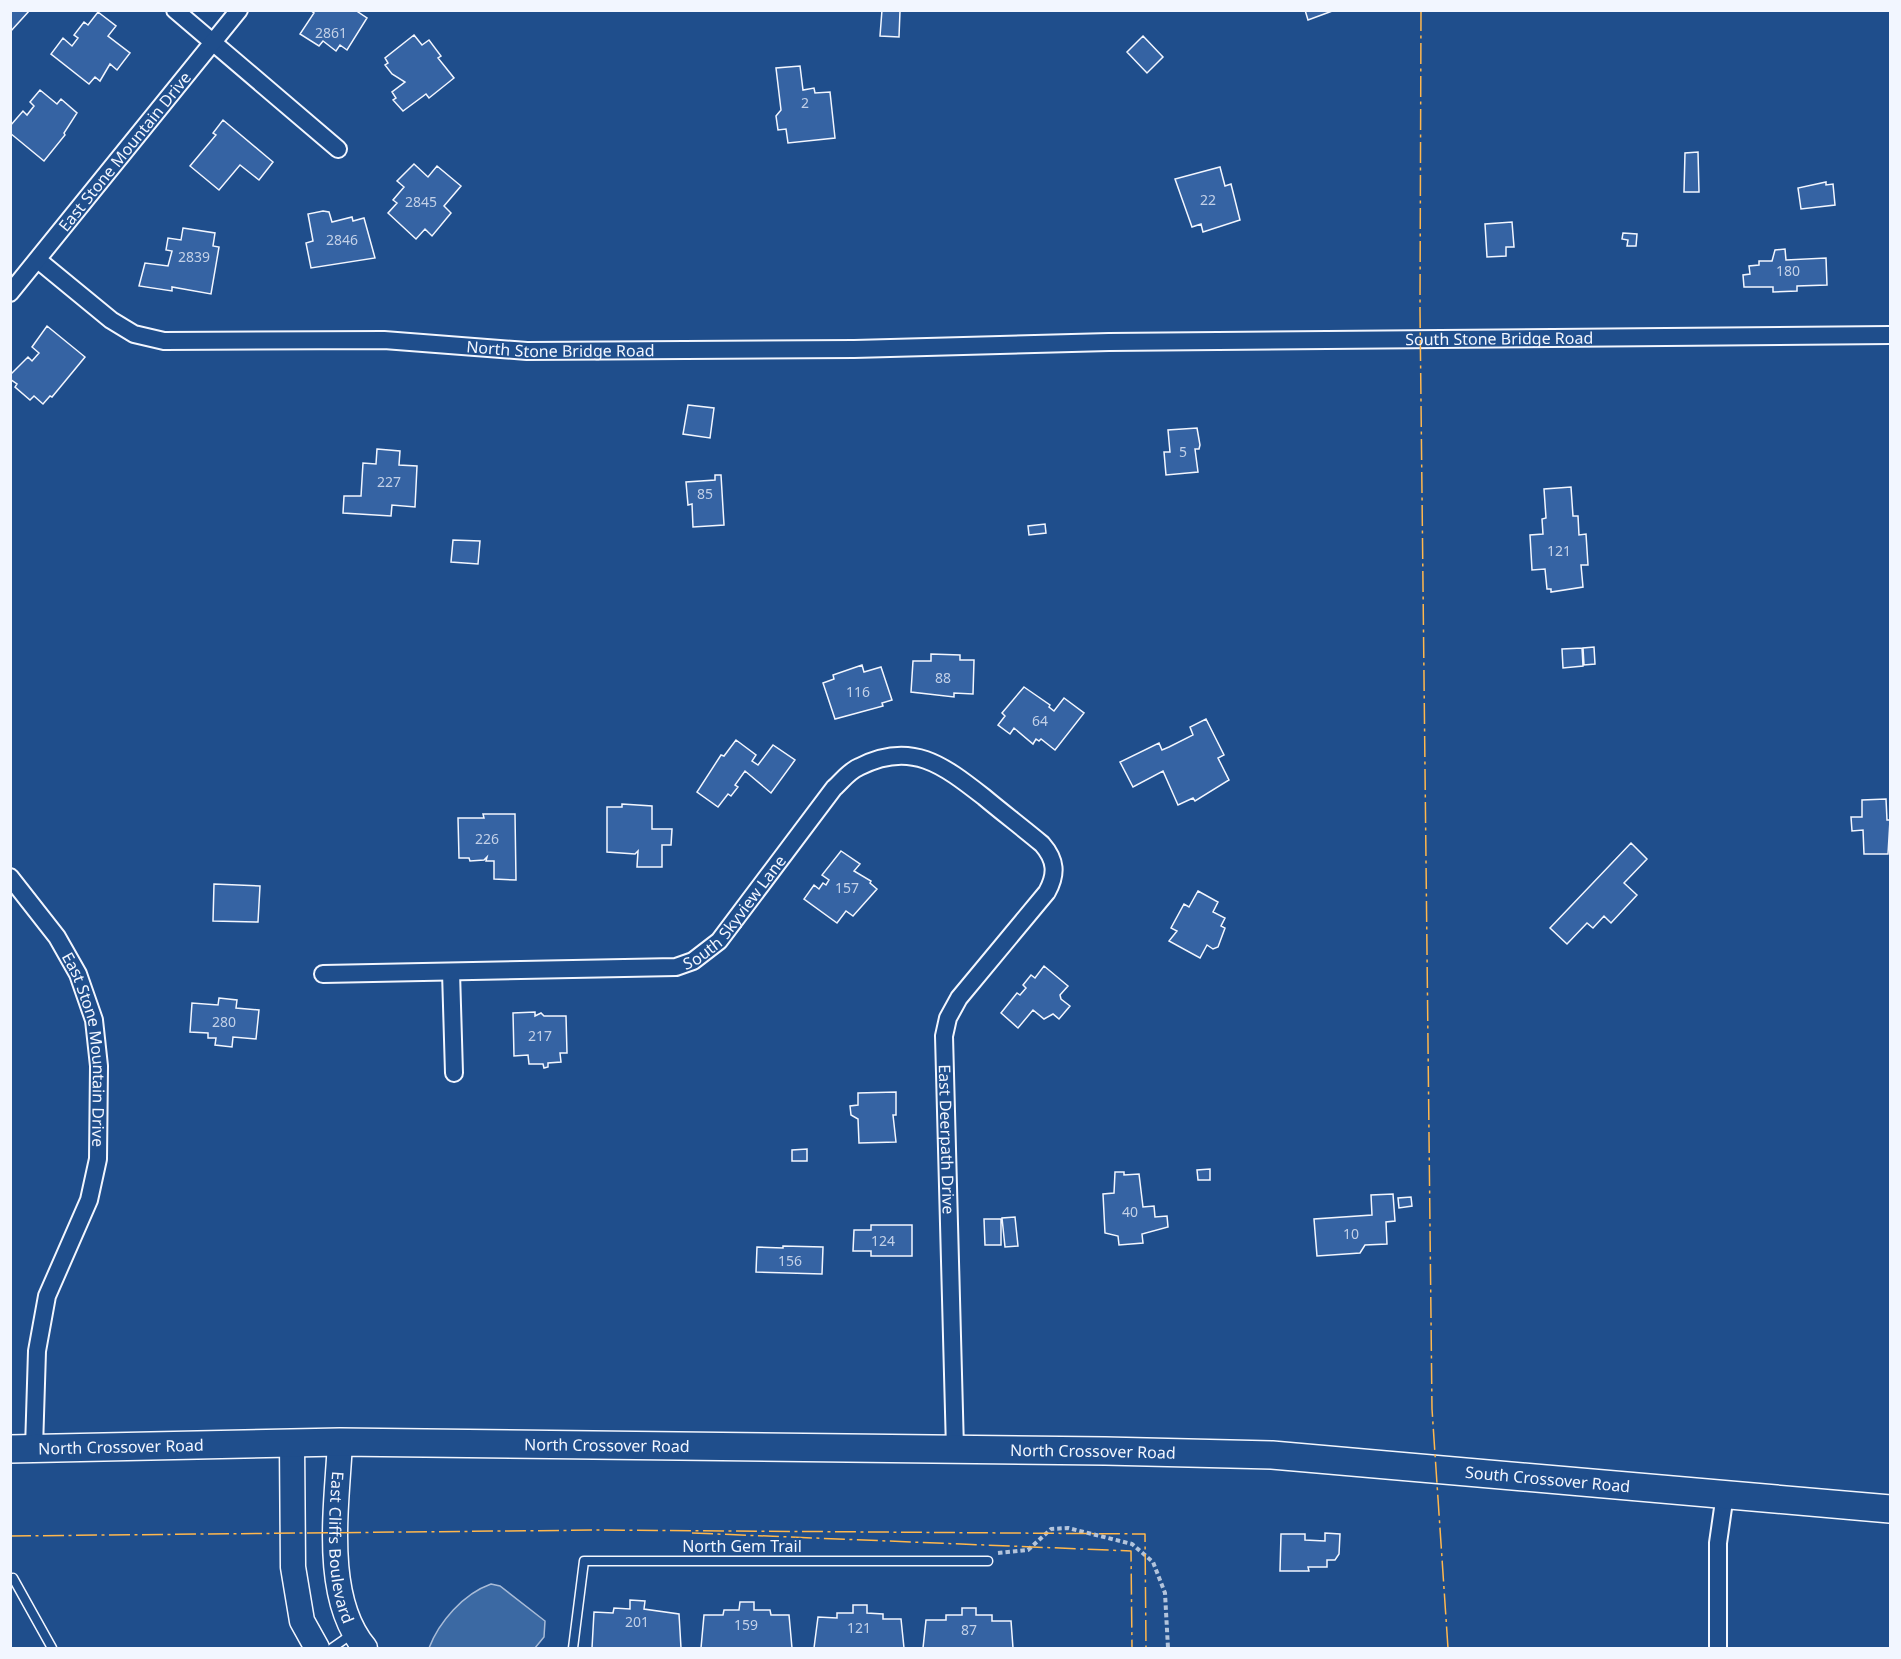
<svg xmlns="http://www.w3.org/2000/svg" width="1901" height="1659" font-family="'Noto Sans',sans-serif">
<rect width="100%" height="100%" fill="#1f4e8c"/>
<path fill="#3b69a3" stroke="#a8bbd7" stroke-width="1.5" d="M491,1584L500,1586L545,1621L544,1637L535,1648H429C439,1622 463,1594 491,1584Z"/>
<path fill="#3563a3" stroke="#f2f6ff" stroke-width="1.5" d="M10,10H30L10,32Z
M310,10H355L367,18L347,50L340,45L336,51L323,41L319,46L300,34L314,13Z
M882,10L900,11L899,37L880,36Z
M1305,10H1335L1308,20Z
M98,12L116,26L108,36L130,53L117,70L110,64L100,81L95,77L89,84L51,54L63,38L72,46L78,38L74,35L84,22L88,25Z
M414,35L422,45L429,40L441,56L438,58L454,78L429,98L426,94L403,111L393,100L396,98L392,92L405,82L392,74L385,65L388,63L385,58Z
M1143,36L1163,57L1147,73L1127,52Z
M800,66L803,90L814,88L815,93L830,92L835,138L788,143L786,129L778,130L776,116L781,110L776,68Z
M40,90L57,104L61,99L77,113L64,133L65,135L44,161L10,133V126L23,111L27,115L34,106L30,102Z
M223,120L273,162L259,180L240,165L219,190L190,166L216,135L213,133Z
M1698,152L1699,192H1684L1685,153Z
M414,164L428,177L437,166L461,186L444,206L451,213L432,236L425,229L416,239L388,213L397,203L393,200L404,187L397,181Z
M1220,167L1225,186L1231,184L1240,220L1203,232L1201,224L1192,227L1175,179Z
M1826,182V185L1833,184L1835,205L1801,209L1798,188Z
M323,211L329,212L332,222L352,217L353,221L364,218L375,258L311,268L306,243L313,241L308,214Z
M1512,222L1514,247H1506V256L1487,257L1485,224Z
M183,228L215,233L213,246L219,247L211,294L172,287V291L139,286L145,263L168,266L172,251L166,250L168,238L181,240Z
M1623,233L1637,234L1636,246H1627L1628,240L1622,239Z
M1785,249L1786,260L1826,258L1827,285L1797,286V291L1773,292V287H1744L1743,275L1750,274L1749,266L1759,265V261H1772L1775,250Z
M47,326L85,357L52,397L50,396L43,404L34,396L30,400L15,387L17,384L10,379V375L28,357L32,361L39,353L32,347Z
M688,405L714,408L710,438L683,434Z
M1197,428L1200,445L1199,449H1195L1198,472L1166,475L1164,452H1170L1168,430Z
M377,449L400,451L399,465L417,466L415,507L392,505L391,516L343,513L344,496H361L363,463L376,464Z
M715,475H721L724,525L693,527L692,504L688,505L686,482L715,480Z
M1571,487L1573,516H1578L1579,535L1586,534L1588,565H1581L1583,587L1551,592V589H1547L1545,569L1532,570L1530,535L1543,534L1542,519L1546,518L1544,489Z
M1045,524L1046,533L1029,535L1028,526Z
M453,540L480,541L478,564L451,562Z
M1594,647L1595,664L1584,665L1583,648Z
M1582,648L1583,666L1563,668L1562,649Z
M931,654L960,655V660H974L973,694L954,693V697L911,692L913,661H931Z
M862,665L864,672L881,667L892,700L882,703L883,706L835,719L823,683L834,679L833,675Z
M1024,687L1050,705L1049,707L1054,711L1064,698L1084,713L1055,750L1041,739L1039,741L1036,739L1033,744L1014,728L1010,734L998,725L1005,716L1002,713Z
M1206,719L1224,755L1218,758L1229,780L1195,801L1193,798L1178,805L1163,771L1133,787L1120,762L1159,743L1162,750L1169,747L1193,735L1190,727Z
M736,740L756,755L752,761L758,765L773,745L795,760L771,793L745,771L735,785L738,787L731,796L728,794L718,807L697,792L721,755L724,756Z
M1886,799L1887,820H1890L1888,854H1864L1863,830L1852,831L1851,817H1862V800Z
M622,804L652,806V829H672L671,845H662V867H637L638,851L635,854L607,852V807H622Z
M483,814H515L516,880L494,879V861H486L487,857L484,860L470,861L469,858H459L458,818H484Z
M1631,843L1647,859L1624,883L1637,895L1611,923L1604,916L1593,928L1587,923L1567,944L1550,928Z
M841,851L860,864L854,871L871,881L870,883L877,889L853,916L846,911L837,923L804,899L814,885L819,889L823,883L826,885L829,880L822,875Z
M214,884L260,886L258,922L213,921Z
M1198,891L1218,902L1213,912L1225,918L1221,926L1225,928L1218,947L1213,949L1207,945L1200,958L1169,941L1177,931L1171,928L1184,904L1189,907Z
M1044,966L1068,986L1060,995L1061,999L1070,1006L1059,1019L1053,1014L1044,1019L1033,1010L1018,1028L1001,1013L1017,993L1020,995L1026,988L1023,985L1031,975L1035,978Z
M219,998L237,1000L236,1008L259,1010L256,1039L233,1037L232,1047L215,1045L216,1038H208V1033L190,1032L192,1003L218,1005Z
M535,1012V1016L541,1013L544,1016H566L567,1053H560L561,1062L548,1063V1067L544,1068L543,1064H529L528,1055L514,1056L513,1013Z
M896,1092V1115H893L896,1142L859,1143L858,1119L851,1115L850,1106L858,1105V1093Z
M807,1149V1161H792V1150Z
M1210,1169V1180H1198L1197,1170Z
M1115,1172H1124V1175L1139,1174L1143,1207L1154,1206L1155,1217L1167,1216L1168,1227L1142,1234L1143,1243L1119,1245L1118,1236L1105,1233L1103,1194L1114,1193Z
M1393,1194L1395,1221L1386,1222L1387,1244L1365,1245L1360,1253L1317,1256L1314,1219L1372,1215L1371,1195Z
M1411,1197L1412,1206L1399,1208L1398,1198Z
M1015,1217L1018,1246L1005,1247L1002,1218Z
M984,1219H1001V1245H985Z
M871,1225H912V1256H871V1251H853L854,1230H871Z
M783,1246L823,1247L822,1274L756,1272L757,1247L783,1248Z
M1325,1533L1340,1534L1339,1554L1335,1560H1327V1567H1308L1309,1571H1280L1281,1534H1305V1540L1325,1541Z
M630,1600L645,1601L644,1609L679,1614L681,1648H592L594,1612L613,1613L614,1608L630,1609Z
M740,1602H754V1610H770L771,1615H789L792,1648H701L704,1615H723L724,1610H739Z
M853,1605H867V1613L883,1614V1619H901L904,1648H814L818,1617L837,1618V1613H853Z
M962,1608H976V1615H992V1621H1011L1013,1648H923L926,1620H946V1615H962Z"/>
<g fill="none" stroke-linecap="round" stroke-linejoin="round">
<g stroke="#f2f6ff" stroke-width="11">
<path id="lane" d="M13,1578L52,1648
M332,1648L352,1634
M573,1648L584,1561H988"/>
</g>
<g stroke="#f2f6ff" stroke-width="20">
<g id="street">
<path d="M175,10L338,149"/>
<path id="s1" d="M38,260L111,320L134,334L164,341L384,340L527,351L854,349L1109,342L1890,335"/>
<path id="s2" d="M10,293L239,10"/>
<path id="s3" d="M10,877L57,937L78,974L94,1020L99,1066L98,1159L89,1200L47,1296L37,1351L34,1448"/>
<path d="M451,972L454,1073"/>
<path id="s4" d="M323,974L676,967L693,961L719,941L834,788C842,781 849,771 859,767C911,740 943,765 984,797C1003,813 1023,828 1042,844C1056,860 1057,874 1047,892L959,998L948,1018L944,1036L955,1449"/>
<path d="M1718,1648V1543L1725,1494"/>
</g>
</g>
<g stroke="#f2f6ff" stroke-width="27">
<g id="secondary">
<path id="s5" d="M340,1442C337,1505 322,1597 365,1648"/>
<path d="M292,1443L293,1567L302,1621L317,1648"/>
</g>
</g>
<g stroke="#f2f6ff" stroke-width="30">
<g id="primary">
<path id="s6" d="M10,1449L340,1442L1105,1451L1272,1455L1890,1509"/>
</g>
</g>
<path stroke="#b3c4dc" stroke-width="4" stroke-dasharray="4.5 3" stroke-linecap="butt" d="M998,1553L1028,1550L1051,1529L1068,1528L1132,1544L1153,1562L1165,1593L1168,1648"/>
<use href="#lane" stroke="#1f4e8c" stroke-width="8"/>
<use href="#street" stroke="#1f4e8c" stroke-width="16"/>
<use href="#secondary" stroke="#1f4e8c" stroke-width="24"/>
<use href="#primary" stroke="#1f4e8c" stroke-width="27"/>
<path stroke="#ffb74d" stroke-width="1.5" stroke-dasharray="21 4.5 3 4.5" stroke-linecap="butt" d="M1421,10L1420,310L1432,1409L1448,1648
M692,1533L1131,1551L1132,1648
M10,1536L604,1530L1145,1534L1146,1648"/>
</g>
<g text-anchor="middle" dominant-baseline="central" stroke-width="4.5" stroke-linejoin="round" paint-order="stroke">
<g font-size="14" fill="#c3d1e8">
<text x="331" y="32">2861</text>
<text x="805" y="102">2</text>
<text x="1208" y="199">22</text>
<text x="421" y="201">2845</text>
<text x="342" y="239">2846</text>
<text x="194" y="256">2839</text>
<text x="1788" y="270">180</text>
<text x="1183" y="451">5</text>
<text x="389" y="481">227</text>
<text x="705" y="493">85</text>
<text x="1559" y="550">121</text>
<text x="943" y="677">88</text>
<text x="858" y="691">116</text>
<text x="1040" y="720">64</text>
<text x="487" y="838">226</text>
<text x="847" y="887">157</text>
<text x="224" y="1021">280</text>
<text x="540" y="1035">217</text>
<text x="1130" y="1211">40</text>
<text x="1351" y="1233">10</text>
<text x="883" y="1240">124</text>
<text x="790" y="1260">156</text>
<text x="637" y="1621">201</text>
<text x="746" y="1624">159</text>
<text x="859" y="1627">121</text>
<text x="969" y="1629">87</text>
</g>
<g font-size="16" fill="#f2f6ff" stroke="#1f4e8c">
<text stroke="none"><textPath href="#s2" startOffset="182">East Stone Mountain Drive</textPath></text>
<text stroke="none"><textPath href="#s1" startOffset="1488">South Stone Bridge Road</textPath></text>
<text stroke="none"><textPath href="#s1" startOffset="549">North Stone Bridge Road</textPath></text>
<text stroke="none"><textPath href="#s4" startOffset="435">South Skyview Lane</textPath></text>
<text stroke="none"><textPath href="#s3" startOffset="195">East Stone Mountain Drive</textPath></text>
<text stroke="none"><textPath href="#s4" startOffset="1176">East Deerpath Drive</textPath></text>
<text stroke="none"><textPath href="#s6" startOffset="597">North Crossover Road</textPath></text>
<text stroke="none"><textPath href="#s6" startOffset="111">North Crossover Road</textPath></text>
<text stroke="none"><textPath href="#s6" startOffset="1083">North Crossover Road</textPath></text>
<text stroke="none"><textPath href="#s6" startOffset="1539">South Crossover Road</textPath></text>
<text x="742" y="1546">North Gem Trail</text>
<text stroke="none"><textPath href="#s5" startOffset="106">East Cliffs Boulevard</textPath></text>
</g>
</g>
<rect width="1901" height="1659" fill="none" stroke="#f2f6ff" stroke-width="24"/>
</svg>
